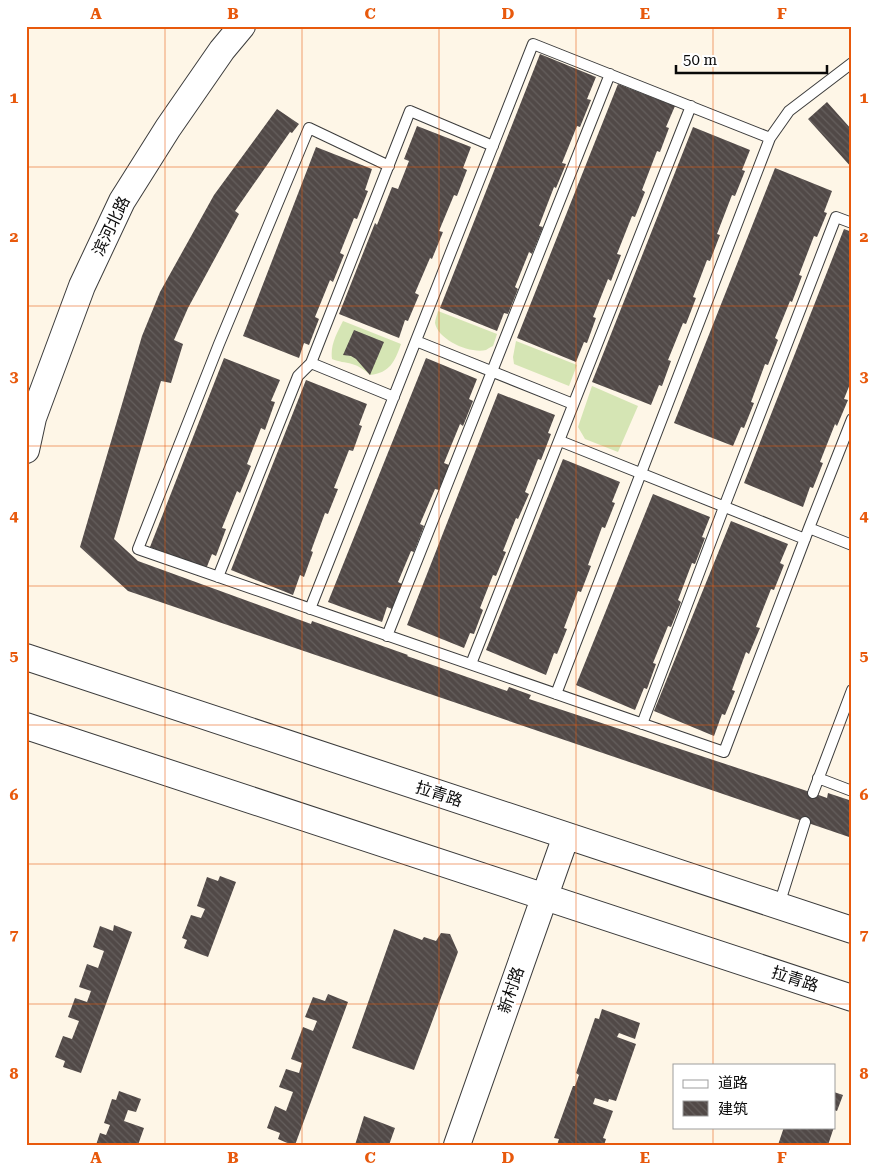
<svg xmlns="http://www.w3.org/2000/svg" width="878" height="1171" font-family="'Roboto Serif','Noto Sans SC',serif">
<defs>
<pattern id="building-back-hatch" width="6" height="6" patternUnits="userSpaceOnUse" patternTransform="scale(1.25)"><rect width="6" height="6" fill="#514947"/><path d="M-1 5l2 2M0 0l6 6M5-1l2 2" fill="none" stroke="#655f5d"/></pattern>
</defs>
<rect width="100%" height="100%" fill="#fef6e7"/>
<path fill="#d5e5b4" d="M438,311L497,334L493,346C490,347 488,349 486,350C470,354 438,340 435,323C435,320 437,315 438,311Z
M343,321L401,344C395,361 390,373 370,375C365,370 359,366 352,364C345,362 339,362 332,359C330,345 337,333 343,321Z
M516,341L577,365L569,386L514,364L513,357Z
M592,386L638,406L618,452L585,439L578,427Z"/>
<path fill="url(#building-back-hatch)" d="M540,54L596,77L587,99L591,100L580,127L577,126L562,163L566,164L556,188L554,187L539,226L543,227L532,254L529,252L515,287L518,289L508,314L504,313L497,331L440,308Z
M618,84L675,106L666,127L669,128L660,152L657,151L642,190L645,192L635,217L632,216L617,254L621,255L611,281L608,279L593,317L596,318L587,343L584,342L576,362L517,338Z
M827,102L852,130V168L808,119Z
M277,109L299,124L292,133L290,132L235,211L239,214L188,308L174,340L183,344L171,383L161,381L114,539L138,561L311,624L312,621L408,655L407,656L507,691L509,687L531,695L529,699L813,793L827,798L828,793L852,801V838L128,591L80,547L142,336L160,292L214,195Z
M417,126L471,147L463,168L467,170L457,196L454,195L439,231L443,232L432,259L430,258L415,293L419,295L408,321L405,320L399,338L339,314L375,223L377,225L392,187L398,189L409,161L404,159Z
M693,127L750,150L742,170L745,171L735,196L732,195L717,234L720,235L710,261L707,260L693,297L696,298L686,324L683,323L668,360L671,361L662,386L659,385L651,405L592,382Z
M316,147L372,169L365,190L368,191L357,219L354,218L340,253L344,255L333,282L330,280L315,317L319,319L309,345L304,343L299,358L243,336Z
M775,168L832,191L824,212L827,213L817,237L814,236L799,275L802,276L792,302L790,301L775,338L778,340L768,365L765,364L751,402L754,403L744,428L741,427L733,446L674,423Z
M844,229L852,232V379L844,399L848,400L837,426L835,424L820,462L823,463L813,488L810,487L803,507L744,483Z
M354,330L384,342L370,375L356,359L351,356L343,355Z
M224,358L280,380L271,401L275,402L265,430L261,428L247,464L251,466L240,493L237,491L222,528L226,529L216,556L212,554L206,569L150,547Z
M426,358L477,379L469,399L473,401L463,426L460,424L444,463L449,465L439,490L435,489L420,524L424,526L414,552L411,551L398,582L402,584L392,609L387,607L382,622L328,602Z
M306,380L367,404L359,425L362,426L353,451L349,450L334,488L338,489L328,514L325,513L311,551L313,552L304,577L300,575L293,595L231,570Z
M498,393L555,415L548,433L551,434L541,460L538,459L525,492L529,494L518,519L516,518L503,551L506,552L496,576L493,575L480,608L483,610L474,634L470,633L464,648L407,625Z
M563,459L620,482L612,502L615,503L605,528L602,527L588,565L591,566L581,592L578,591L564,628L567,629L557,654L554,653L546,675L486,650Z
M653,494L710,517L702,537L705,538L695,564L692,563L678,600L681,602L671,627L668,626L653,663L656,664L647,689L644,688L635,710L576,685Z
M731,521L788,544L780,563L784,565L774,590L771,589L756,627L760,628L749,654L746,652L732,690L735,691L725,715L722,714L714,736L654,711Z
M220,876L236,882L208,957L184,948L187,940L182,938L191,915L201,918L205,909L197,906L207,877L218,881Z
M114,925L132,932L81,1073L63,1067L65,1061L55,1057L63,1036L72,1039L79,1021L68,1017L75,998L87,1002L91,991L79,987L87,964L98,968L104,951L93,947L100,926L113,931Z
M394,929L422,940L424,937L436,941L441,933L450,934L458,952L414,1070L352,1048Z
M328,994L348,1002L295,1145H292L278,1139L280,1133L267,1128L275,1106L286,1111L293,1092L279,1087L286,1069L299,1073L302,1063L291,1059L303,1027L313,1031L317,1021L305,1017L313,997L325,1001Z
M602,1009L640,1023L635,1039L619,1033L617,1037L636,1044L616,1101L609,1099L608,1102L595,1098L593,1104L613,1111L603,1138L606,1139L604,1145H557L559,1139L554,1138L573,1086H575L579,1075L576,1073L595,1018L599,1019Z
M119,1091L141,1099L136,1112L128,1110L124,1121L144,1128L138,1145H96L100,1133L106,1135L110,1125L104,1123L112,1099L116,1100Z
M834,1092L843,1095L837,1111L834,1110Z
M364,1116L395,1128L389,1145H355Z
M784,1127H834L828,1145H778Z"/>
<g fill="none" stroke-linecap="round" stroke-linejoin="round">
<g stroke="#3c3c3c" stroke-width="12">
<path id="service" d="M389,166L309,128L219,344L138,549L724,752L809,528L852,419
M416,341L573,404
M311,363L394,397
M560,441L805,539
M809,528L852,545
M218,577L298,376L311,363L410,111L493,146
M310,609L533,44L770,138
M387,636L610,74
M471,664L691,106
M556,694L770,138L789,111L852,63
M642,724L724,507L836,217L852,223
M818,778L852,791
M813,793L852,690
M779,905L805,822"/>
</g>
<g stroke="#3c3c3c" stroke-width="28">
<path id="tertiary" d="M26,450L33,418L82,286L122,201L168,128L222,50L242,26
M26,657L852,930
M26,726L852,998
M457,1145L566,836"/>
</g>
<use href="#service" stroke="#fff" stroke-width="10"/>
<use href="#tertiary" stroke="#fff" stroke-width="26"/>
</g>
<path fill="none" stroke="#e8590c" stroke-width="1" stroke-opacity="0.55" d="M165,26V1145M302,26V1145M439,26V1145M576,26V1145M713,26V1065M26,167H852M26,306H852M26,446H852M26,586H852M26,725H852M26,864H852M26,1004H852M713,1127V1145"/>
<g text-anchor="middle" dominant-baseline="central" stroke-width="5" stroke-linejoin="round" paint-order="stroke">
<g font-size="16" fill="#090909" stroke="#fff">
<text transform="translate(111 226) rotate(-64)">滨河北路</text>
<text transform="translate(439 794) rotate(18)">拉青路</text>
<text transform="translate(795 979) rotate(18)">拉青路</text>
<text transform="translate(511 990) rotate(-71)">新村路</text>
</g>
</g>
<rect width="878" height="1171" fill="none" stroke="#ffffff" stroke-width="55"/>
<rect x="673" y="1064" width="162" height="65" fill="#ffffff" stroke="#9d9d9d"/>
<rect x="683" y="1080" width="25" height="8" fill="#ffffff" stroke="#9d9d9d"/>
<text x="718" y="1088" font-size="15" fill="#090909">道路</text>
<rect x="683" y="1101" width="25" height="15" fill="url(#building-back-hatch)" stroke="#9d9d9d"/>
<text x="718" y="1114" font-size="15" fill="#090909">建筑</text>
<path d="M676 65v8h151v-8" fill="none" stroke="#090909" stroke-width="2.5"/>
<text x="683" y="65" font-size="15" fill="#090909" stroke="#ffffff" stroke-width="4" paint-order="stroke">50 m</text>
<rect x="28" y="28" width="822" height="1116" fill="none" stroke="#e8590c" stroke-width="2"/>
<g font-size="16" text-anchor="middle" font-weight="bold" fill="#e8590c">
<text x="96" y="19">A</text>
<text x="233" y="19">B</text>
<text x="370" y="19">C</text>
<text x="508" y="19">D</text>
<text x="645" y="19">E</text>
<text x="782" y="19">F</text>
<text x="14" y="103">1</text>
<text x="864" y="103">1</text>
<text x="14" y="242">2</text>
<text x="864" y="242">2</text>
<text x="14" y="382">3</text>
<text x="864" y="382">3</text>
<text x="14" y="521">4</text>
<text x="864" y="521">4</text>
<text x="14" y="661">5</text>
<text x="864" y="661">5</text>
<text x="14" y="800">6</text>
<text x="864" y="800">6</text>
<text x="14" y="940">7</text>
<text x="864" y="940">7</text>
<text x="14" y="1079">8</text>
<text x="864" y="1079">8</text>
<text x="96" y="1163">A</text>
<text x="233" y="1163">B</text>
<text x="370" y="1163">C</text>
<text x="508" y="1163">D</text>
<text x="645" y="1163">E</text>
<text x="782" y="1163">F</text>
</g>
</svg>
